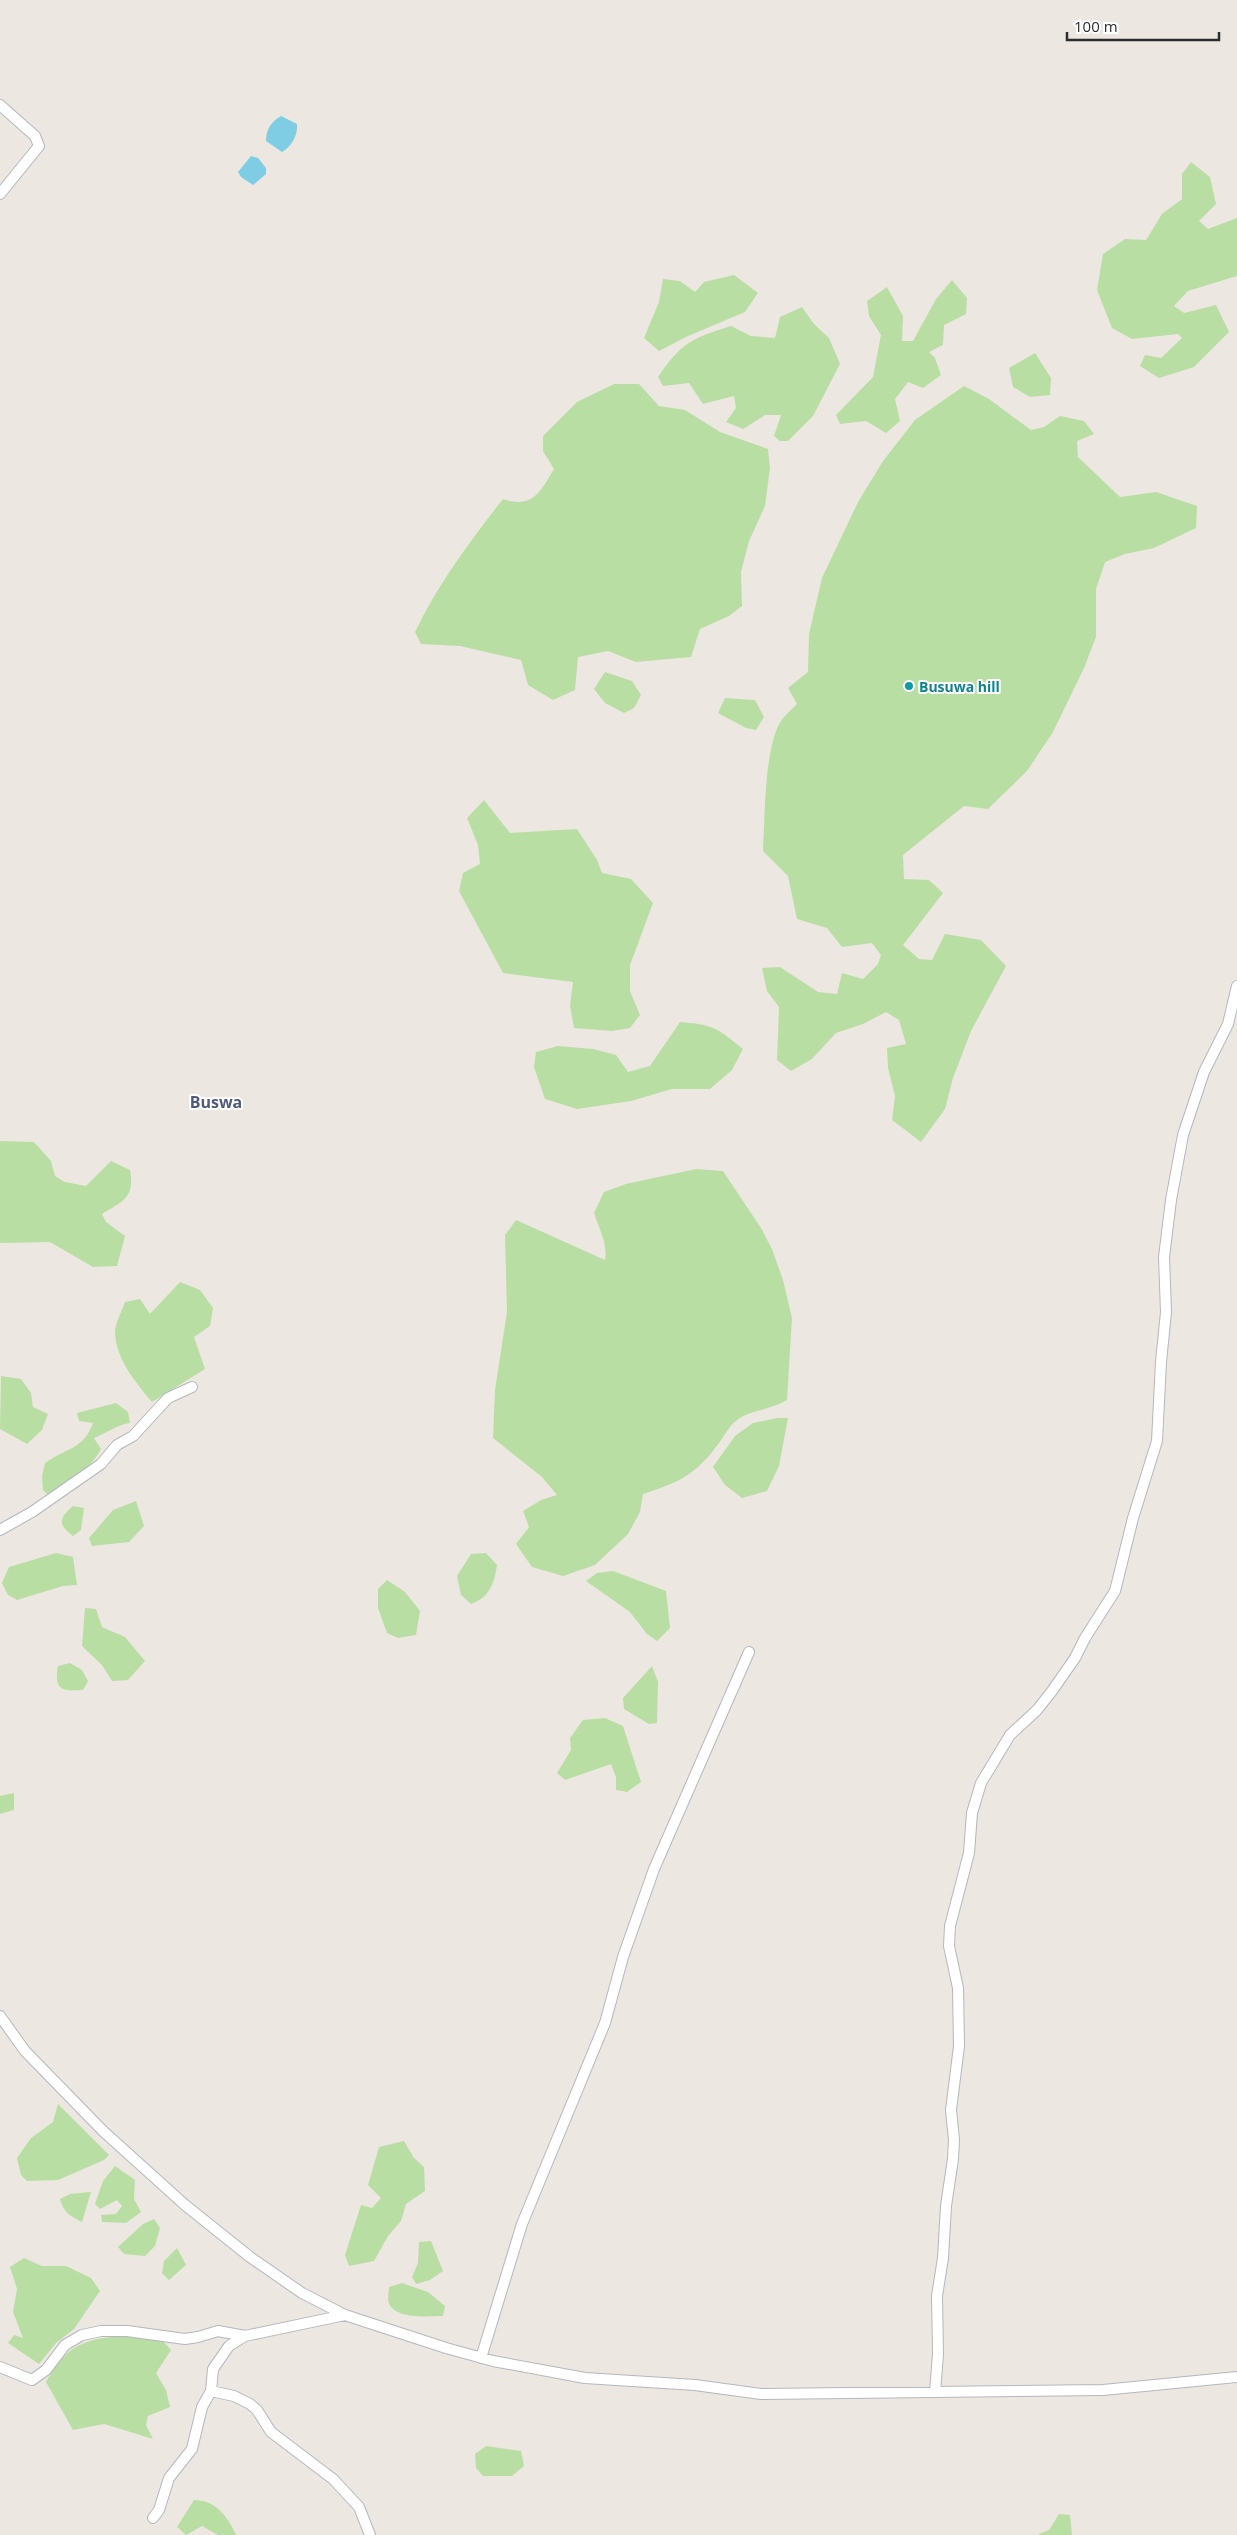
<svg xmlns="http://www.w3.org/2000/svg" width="1237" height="2535" font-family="'Open Sans',sans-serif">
<rect width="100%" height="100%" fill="#ede7e1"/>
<path fill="#b9dea3" d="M1191,162L1210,177L1216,204L1199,221L1208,229L1237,218V276L1188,291L1174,306L1184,313L1216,305L1229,332L1194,367L1159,378L1140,366L1145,355L1161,358L1182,338L1178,334L1132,339L1112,328L1097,290L1103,254L1125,239L1146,240L1162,214L1182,199V174Z
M734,275L758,293L745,312L688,336L659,351L644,338L659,302L663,279L680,281L695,292L704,282Z
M952,280L967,298L966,314L944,325L943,345L929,352L935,358L941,375L923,388L908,382L895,399L900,421L886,433L866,421L840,424L836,415L873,377L881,335L869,316L867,301L887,287L903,316L902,341H913L936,299Z
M802,307L814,324L829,338L840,364L813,416L788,441H780L774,436L781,415H765L743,429L726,422L736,408L734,396L703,404L689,383L663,386L658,377C681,343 692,338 731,326L751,336L775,338L780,317Z
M1035,353L1051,378L1050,395L1030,397L1013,387L1009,368Z
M614,384H639L659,406L685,410L720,432L768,449L770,468L765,506L749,541L741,572L742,606L729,616L700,629L691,657L636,662L608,651L578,657L575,690L553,700L528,685L521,660L460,646L421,644L415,632C438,584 470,541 503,499C533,509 540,492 554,469L543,451V436L577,402Z
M964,386L989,399L1031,430L1044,427L1060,416L1084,421L1094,434L1077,441L1078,457L1120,497L1156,492L1197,506L1196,528L1154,548L1125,554L1105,562L1096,589V637L1084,668L1053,732L1027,771L988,809L964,806L903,855L904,879L929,880L943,893L903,945L919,959L932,960L945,934L981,940L1006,966L971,1031L953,1078L945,1109L921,1142L892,1120L895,1096L888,1068L887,1048L906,1044L899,1020L886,1012L863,1024L836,1033L812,1059L791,1071L777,1060L779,1007L767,991L762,968L780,967L818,992L837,994L842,973L863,979L878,964L881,955L872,943L842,947L827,928L797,919L788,876L763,851C765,819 764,747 781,721C785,715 792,709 797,704L788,688L808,672L809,634L822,578L858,502L883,461L915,420Z
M605,672L632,681L641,695L634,708L624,713L605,703L594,689Z
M725,698L755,700L764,717L756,730L746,728L718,713Z
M484,800L510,833L577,829L597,860L602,873L631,879L653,903L630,965V991L640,1015L630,1028L612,1031L574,1028L570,1006L573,982L503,973L459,891L463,873L480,864L478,845L467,818Z
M680,1022C712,1024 719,1029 743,1049L732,1070L710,1089H672L631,1101L577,1109L545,1099L534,1067L536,1052L558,1046L593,1049L616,1055L628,1072L650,1066Z
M0,1141L34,1142L51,1161L55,1176L65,1182L86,1186L111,1161L130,1170C135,1198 123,1201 102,1214L106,1222L125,1236L117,1266L93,1267L50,1242L0,1243Z
M696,1169L723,1171L761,1228L772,1249L783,1280L792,1318L787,1400C771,1410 753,1409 737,1420C729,1425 723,1439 716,1447C694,1476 677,1483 643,1494L640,1512L628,1534L595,1565L563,1576L532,1567L516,1544L529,1527L523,1511L541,1500L557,1495L542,1477L493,1438L495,1390L507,1312L505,1235L516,1220L605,1260C608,1245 599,1228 594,1213L604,1192L626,1184Z
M180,1282L200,1290L213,1308L210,1326L194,1337L205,1369L152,1402C136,1383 116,1359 115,1333C115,1323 122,1311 125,1302L140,1299L150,1314Z
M1,1376L21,1379L31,1393L33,1407L48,1414L42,1430L27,1444L0,1429Z
M116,1403L128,1412L130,1423C116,1425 107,1433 94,1438L101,1449C91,1468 68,1485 48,1495L43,1490L42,1476L45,1463C66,1448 83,1450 93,1423L79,1421L77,1413Z
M777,1418H788L779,1466L767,1491L742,1498L725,1485L713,1467L735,1436L753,1423Z
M136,1501L144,1526L129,1542L92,1546L89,1538L113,1510Z
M73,1506L84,1508L81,1530L73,1536C57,1524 59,1518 73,1506Z
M56,1553L73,1557L77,1585L63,1586L17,1600L8,1595L2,1583L9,1567Z
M486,1553L497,1565C494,1584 490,1597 471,1604L461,1595L457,1576L471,1554Z
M613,1571L666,1591L670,1628L657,1641L647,1634L630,1612L586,1581L597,1573Z
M387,1580L405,1592L420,1611L416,1635L398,1638L387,1633L378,1608V1589Z
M85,1608L96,1609L102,1627L125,1637L145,1661L128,1680L112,1681L102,1665L82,1646Z
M70,1663L82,1670L88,1681L83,1690C61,1691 54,1690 58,1666Z
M652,1666L658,1682L657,1723L649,1724L624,1709L623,1698Z
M605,1718L623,1726L641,1782L627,1792L616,1790V1777L611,1764L565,1780L557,1773L571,1750L570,1738L583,1720Z
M14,1793V1810L0,1814V1796Z
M58,2104L109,2155L104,2160L58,2180L27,2181L21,2175L17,2158L31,2138L53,2122Z
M404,2141L414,2158L424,2167L425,2191L406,2204L401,2221L388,2236L374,2261L349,2266L345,2255L361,2205L372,2208L381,2198L368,2185L379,2147Z
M115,2166L135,2180L134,2199L141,2212L126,2223L102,2222L101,2215L116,2214L122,2206L117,2200L100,2209L95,2204L103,2181Z
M91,2192L82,2222C70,2216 64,2213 60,2199L70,2194Z
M154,2219L160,2228L155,2246L145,2256L124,2254L118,2247L143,2224Z
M431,2241L443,2271L430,2280L416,2284L412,2277L418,2263L419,2242Z
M177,2248L186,2265L169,2280L162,2273L164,2261Z
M24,2258L42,2266H66L91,2278L100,2291L74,2329L56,2343L39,2364L8,2343L14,2335L23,2338L13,2312L17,2289L10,2267Z
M402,2283L428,2292L445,2306L443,2316C428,2316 398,2320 389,2304C387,2299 389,2292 389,2287Z
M121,2336L163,2341L171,2350L156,2373L166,2390L170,2407L148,2416L146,2425L153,2439L104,2424L73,2430L46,2382C65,2347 82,2339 121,2336Z
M486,2446L521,2451L524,2466L512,2476H483L476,2468L475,2454Z
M194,2500C215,2500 228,2516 236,2535H218L202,2526L186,2535L177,2527Z
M1059,2514L1070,2515L1072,2535H1037L1049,2530Z"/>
<path fill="#7fcde4" d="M281,116L297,124C298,135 292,146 282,152L266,141C266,129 271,122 281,116Z
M251,156L258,158L266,168V174L253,185L241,177L238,172Z"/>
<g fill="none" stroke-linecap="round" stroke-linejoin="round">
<g stroke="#b4b7bf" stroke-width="12">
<path id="street" d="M0,105L35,136L39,146L0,194
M0,1530L32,1512L101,1464L117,1445L133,1436L168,1398L192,1387
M0,2016L25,2051L103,2131L185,2205L250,2257L302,2293L345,2315L446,2348L493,2361L585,2378L695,2385L761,2394L1103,2390L1237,2377
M481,2358L522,2224L605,2023L623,1957L654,1869L749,1652
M0,2367L32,2380L46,2370L65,2345L82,2335L101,2331H127L185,2339L198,2337L218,2331L245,2336
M211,2391L234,2396L250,2404L257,2410L271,2432L333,2479L359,2507L370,2535
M935,2392L938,2354L937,2296L943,2258L946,2206L953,2159L954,2140L951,2110L959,2046L958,1988L949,1946L950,1926L969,1853L972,1813L981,1783L1010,1735L1037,1710L1052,1691L1075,1658L1085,1638L1115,1591L1133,1518L1157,1441L1161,1362L1166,1312L1164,1257L1171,1200L1183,1135L1204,1072L1228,1024L1237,986
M153,2518L159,2510L169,2478L192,2449L202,2407L211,2391L213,2369L229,2346L245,2336L345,2315"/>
</g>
<use href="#street" stroke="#fff" stroke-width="10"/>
</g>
<circle fill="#0f9aa8" stroke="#fff" stroke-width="2" cx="909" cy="686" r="5"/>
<g text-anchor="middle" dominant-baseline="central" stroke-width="4" stroke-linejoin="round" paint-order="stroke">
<g font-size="14" font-weight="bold" fill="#0d838f" stroke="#fff" text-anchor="start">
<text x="919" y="686">Busuwa hill</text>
</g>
<g font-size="16" font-weight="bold" fill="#515a7a" stroke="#fff">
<text x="216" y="1102">Buswa</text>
</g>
</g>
<path d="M1067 32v8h152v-8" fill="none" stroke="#2d2d2d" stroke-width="2.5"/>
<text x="1074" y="32" font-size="15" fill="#2d2d2d" stroke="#ffffff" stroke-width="4" paint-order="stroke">100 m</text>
</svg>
